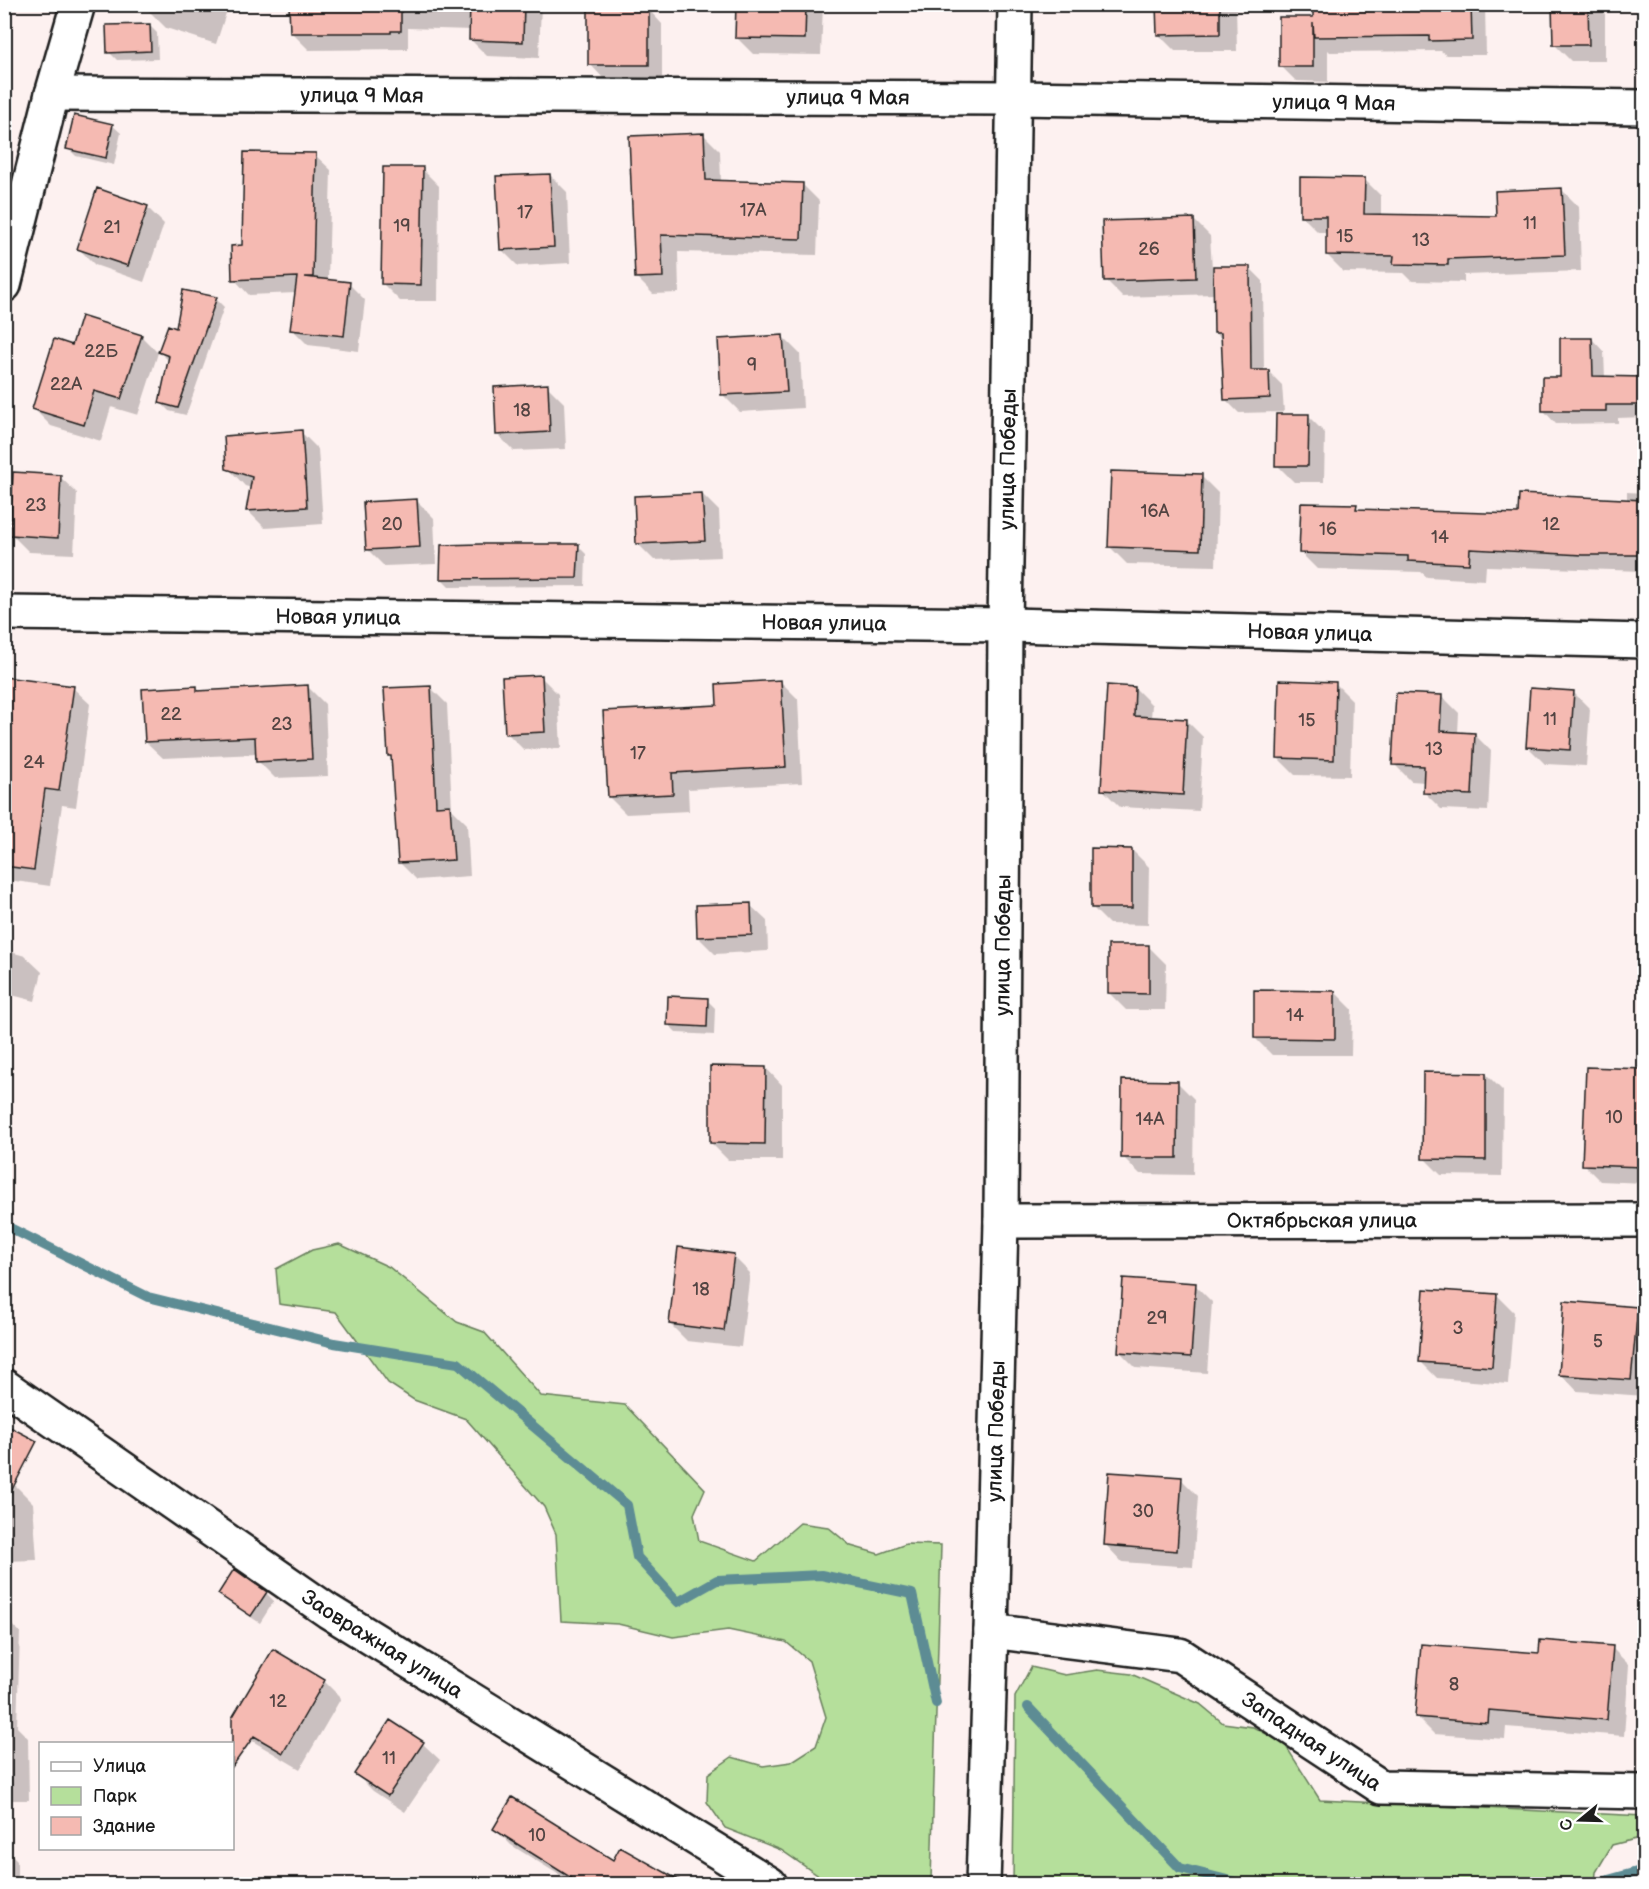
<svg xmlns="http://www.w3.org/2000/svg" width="1649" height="1889" font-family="'Balsamiq Sans',sans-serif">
<rect width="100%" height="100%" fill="#fdf1f0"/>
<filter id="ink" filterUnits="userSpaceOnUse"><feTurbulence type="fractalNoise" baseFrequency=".0167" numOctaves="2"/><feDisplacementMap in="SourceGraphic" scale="12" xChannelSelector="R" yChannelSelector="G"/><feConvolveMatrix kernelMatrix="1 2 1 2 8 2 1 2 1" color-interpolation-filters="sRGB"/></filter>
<g filter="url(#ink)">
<path fill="#b5df9b" stroke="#687e5c" stroke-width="1.5" d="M339,1244L389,1267L457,1322L484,1332L541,1396L625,1405L705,1489L694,1514L699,1541L756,1561L800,1523L828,1527L851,1546L879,1554L906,1544L941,1545L931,1880L927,1884H835L829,1883L781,1850L725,1828L707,1802L708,1774L732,1757L763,1766L791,1762L816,1746L826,1717L809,1661L786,1642L728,1630L673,1637L618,1624L561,1621L556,1534L544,1507L466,1419L414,1400L388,1383L336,1312L279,1304L276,1269L312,1250Z
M1031,1667L1065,1675L1097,1670L1131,1674L1200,1704L1223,1723L1253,1727L1284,1743L1320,1800L1644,1816V1837L1612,1845L1596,1872L1595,1884H1013L1015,1697Z"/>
<path fill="#0003" d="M152,4H229L216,44L166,28L149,11Z
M291,4H541L539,58L487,56L470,39L471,30L408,28V49L309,50L292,33Z
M737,4H823L821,55L753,54L736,37Z
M1158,4H1236L1237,51H1175L1158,34Z
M1315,4H1485L1486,55H1446L1441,51L1330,52L1328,50V82L1296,81L1281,66L1315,18Z
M1553,4H1595L1605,14V61H1571L1554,44Z
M618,6L623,10H649L662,24V77L603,78L590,64Z
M149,25L157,33L158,59L117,60L109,52Z
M112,125L121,133L114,165L76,156L68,148Z
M703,134L720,151L721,182L802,184L819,201L817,255L678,252L679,293L653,294L636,277Z
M315,155L331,170L328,281L349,284L365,300L359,351L308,345L292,329L296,293L249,295L234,279L244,247Z
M422,169L439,186L438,301H400L383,284Z
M550,175L567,192L570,263L518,266L501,249Z
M1364,179L1381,196V216L1497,217L1562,190L1579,207L1581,271L1464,275V282L1412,281L1404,273L1344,272L1327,255V232H1318L1301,215Z
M147,207L164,224L144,282L95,265L78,248Z
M1193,219L1210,236L1212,268L1249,267L1263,281L1264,371H1268L1282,385L1284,412L1239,413L1225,399L1223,340L1215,333L1214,294L1123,297L1106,280Z
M216,299L224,307L186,415L169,411L161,403L168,360L160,352L177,330Z
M141,336L158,353L138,415L111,407L101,441L51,426L34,409L73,346Z
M783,337L800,354L803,408L740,412L723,395Z
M1592,339L1604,352L1605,378H1644V417L1618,418V423L1556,424L1544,411L1561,378Z
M547,386L564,403L566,449L514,451L497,434Z
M1308,416L1325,433L1324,482H1294L1277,465Z
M301,432L318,449L323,524L265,528L248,511L252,488L245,486L228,468Z
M1201,476L1218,493L1216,566L1127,564L1110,547Z
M60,477L77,493L74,554L29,552L12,535Z
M1627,492L1644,493V571L1486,566L1485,580L1427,577L1421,572L1317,569L1300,552L1356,506L1361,511L1519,516L1627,501Z
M702,494L719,511L721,557L654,560L637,543Z
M417,501L434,518L436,564L384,566L367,549Z
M578,546L586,554L585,586L450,587L442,579Z
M541,677L558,694L561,748L524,750L507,733Z
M4,678L73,688L90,704L76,807L62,805L50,886L8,880L4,876Z
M781,682L798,699L802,783L688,789L689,811L626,814L609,797L719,707Z
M1336,684L1352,700L1350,776L1295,775L1278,758Z
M308,687L325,704L328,776L275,778L258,761V754L163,758L146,742L197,688L201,692Z
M430,687L447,704L452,809L467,824L470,876L417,880L400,863L393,758L390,755Z
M1135,688L1152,705L1151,718L1186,720L1203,737L1199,811L1120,807L1103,790Z
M1573,692L1590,709L1586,766L1545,764L1528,747Z
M1442,696L1459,713L1458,733L1474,734L1491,751L1488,811L1441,809L1424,792L1425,782L1411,781L1394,764Z
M1642,711H1644V760L1640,756Z
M1132,850L1149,867L1148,925L1109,924L1092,907Z
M750,905L767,921L768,951L715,954L698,937Z
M1149,947L1166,964L1165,1010H1126L1109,993Z
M4,950L25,956L42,972L35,1001L4,993Z
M1335,992L1352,1009L1351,1055H1272L1255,1038Z
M707,1000L715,1008L714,1035L677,1033L669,1025Z
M766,1068L782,1085V1160H728L711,1143Z
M1587,1068L1644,1071V1183L1600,1181L1583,1164Z
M1486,1074L1503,1091L1502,1176L1441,1175L1424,1158Z
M1177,1082L1194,1099L1193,1175L1140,1174L1123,1157Z
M733,1256L750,1273L741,1347L687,1341L670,1324Z
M1195,1285L1212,1302L1207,1373L1136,1368L1119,1351Z
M1497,1295L1514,1312L1508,1384L1437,1378L1420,1361Z
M1637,1308L1644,1313V1396L1577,1391L1561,1374Z
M1181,1479L1198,1496L1193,1567L1122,1562L1106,1545Z
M16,1486L33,1503L37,1560L4,1561V1487Z
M266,1593L274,1601L260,1623L228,1602L220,1594Z
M4,1617L20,1632L17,1727L28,1738L29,1800H4Z
M1612,1648L1629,1665L1624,1736L1506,1727L1505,1739L1434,1734L1417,1717L1540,1655Z
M274,1651L324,1681L341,1698L300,1769L249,1739L232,1722Z
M423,1744L440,1760L405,1812L373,1791L356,1774Z
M495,1829L613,1862L678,1882L681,1884H574L511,1845Z
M4,1847L17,1860V1884H4Z"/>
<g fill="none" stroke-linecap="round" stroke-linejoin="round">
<path stroke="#5d8c94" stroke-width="10" d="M4,1225L148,1297L334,1343L458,1363L627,1505L637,1557L678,1602L717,1580L821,1575L912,1594L936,1703
M1028,1707L1180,1868L1243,1884
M1594,1884L1644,1870"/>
</g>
<path fill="#f5bab2" stroke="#1c1c1c" stroke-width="1.5" d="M289,4H401V31H391V33H290Z
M470,4H524L523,42L469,40Z
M588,4H619V8L649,9V65H588Z
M736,4H806L805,39L735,38Z
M1156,4H1220V34L1157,35Z
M1313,4H1471L1472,40L1429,41V36L1314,37L1313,23V67H1279V17H1313Z
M1552,4H1588L1589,45H1553Z
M150,24L151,51L107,53L106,25Z
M74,115L113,124L106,158L66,149Z
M704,133L706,180L803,183L801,239L661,235L663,277L635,278L629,136Z
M244,152L316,153L313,277H305L350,282L344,336L290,330L297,277L232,280L231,246L242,245Z
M383,167H423L421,285L381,284Z
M550,174L554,247L500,250L496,176Z
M1300,177L1365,178L1364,214L1496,216L1495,191L1562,188L1565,255L1448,259V265L1393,264L1394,256L1326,255V216H1300Z
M97,188L148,206L128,266L77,249Z
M1194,218L1196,278L1104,281L1102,221Z
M1213,266H1250L1251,370H1269L1270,398L1224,400L1221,333H1214Z
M183,290L217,297L178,408L159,403L169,356L158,352L168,325L176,328Z
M81,316L142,335L121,399L94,391L84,425L32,409L54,339L72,345Z
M783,335L787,392L721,395L718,339Z
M1560,338H1592L1593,376L1644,377V405H1606V411H1542V377H1560Z
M548,384L550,432L496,435L494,387Z
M1276,414H1309L1308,466H1275Z
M302,430L307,507L246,511L252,477L226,469L224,436Z
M1111,471L1202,474L1200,550L1108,547Z
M13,472L61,475L58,538L10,535Z
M702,493L705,541L636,544L634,496Z
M1519,494L1644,500V555H1583L1470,549L1469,564L1408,561V556L1299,553L1301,503L1357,504L1356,509L1518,514Z
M417,499L420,547L366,550L363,502Z
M481,544H579L577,578L440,579L441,545Z
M542,675L545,732L505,734L502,677Z
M4,677L74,686L59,791L45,789L34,870L4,866Z
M781,680L786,767L672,773L673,794L608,797L603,711L717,705L716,684Z
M1279,680L1336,682L1334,760L1277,758Z
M308,685L312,759L256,762L255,737L145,742L142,689L197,686V691Z
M1107,685L1135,687L1134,716L1187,719L1183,795L1101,790Z
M431,686L436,806L450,805L454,860L398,863L391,756H388L384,688Z
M1530,688L1574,691L1570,750L1526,747Z
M1396,693L1442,695L1440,731L1475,733L1472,795L1423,793L1424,766L1392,765Z
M1091,848L1132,849V908H1091Z
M751,903L752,935L697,937L696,905Z
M1108,945H1149V994L1108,993Z
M1254,990L1335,991V1039L1254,1038Z
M668,996L708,998L707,1027L667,1025Z
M710,1066L766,1067L765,1144L710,1143Z
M1586,1067L1644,1069V1167L1582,1165Z
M1423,1072L1486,1073V1160L1422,1159Z
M1122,1080L1178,1081L1177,1158H1121Z
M678,1247L734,1254L724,1331L669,1324Z
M1123,1278L1196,1283L1191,1357L1118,1352Z
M1424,1289L1497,1294L1492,1367L1419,1362Z
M1564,1301L1638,1307L1631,1380L1559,1375Z
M4,1424L37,1441L4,1505Z
M1109,1472L1182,1477L1177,1551L1104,1545Z
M234,1569L267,1592L251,1616L218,1594Z
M1540,1640L1613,1646L1607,1720L1489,1710L1488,1723L1415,1717L1421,1644L1539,1653Z
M273,1649L325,1680L283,1753L254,1736L232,1767V1718Z
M390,1720L424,1742L388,1796L354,1774Z
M512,1797L613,1860L620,1847L686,1884H581L493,1829Z"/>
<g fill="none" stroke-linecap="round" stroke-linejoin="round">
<g stroke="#1c1c1c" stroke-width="38">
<g id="minor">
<path id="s1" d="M52,94L1014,98L1644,107"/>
<path d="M4,285L52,94L78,4"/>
<path id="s2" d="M4,613L1005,625L1644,641"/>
<path id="s3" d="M1001,1221L1644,1220"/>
<path id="s4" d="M4,1386L328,1611L770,1884"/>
<path id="s5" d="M991,1631L1180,1655L1381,1787L1644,1792"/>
<path id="s6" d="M983,1884L991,1631L1001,1221L1005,625L1015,4"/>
</g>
</g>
<use href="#minor" stroke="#fff" stroke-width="33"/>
</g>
</g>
<g text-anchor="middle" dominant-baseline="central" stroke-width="6" stroke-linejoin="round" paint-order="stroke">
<g font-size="18" fill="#524442">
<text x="753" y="210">17А</text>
<text x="525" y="212">17</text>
<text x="1530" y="223">11</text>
<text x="402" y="226">19</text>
<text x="112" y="227">21</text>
<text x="1345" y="236">15</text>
<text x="1421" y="240">13</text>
<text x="1149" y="249">26</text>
<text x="101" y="351">22Б</text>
<text x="752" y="365">9</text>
<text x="66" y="384">22А</text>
<text x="522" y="410">18</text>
<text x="36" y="505">23</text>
<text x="1155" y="511">16А</text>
<text x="392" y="524">20</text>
<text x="1551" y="524">12</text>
<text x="1328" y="529">16</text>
<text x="1440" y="537">14</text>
<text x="171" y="714">22</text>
<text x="1550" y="719">11</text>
<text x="1307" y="720">15</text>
<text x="282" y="724">23</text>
<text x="1434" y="749">13</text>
<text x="638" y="753">17</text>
<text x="34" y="762">24</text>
<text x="1295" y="1015">14</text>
<text x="1614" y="1117">10</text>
<text x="1150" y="1119">14А</text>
<text x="701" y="1289">18</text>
<text x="1157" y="1318">29</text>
<text x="1458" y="1328">3</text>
<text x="1598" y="1341">5</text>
<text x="1143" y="1511">30</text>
<text x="1454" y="1684">8</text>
<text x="278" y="1701">12</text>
<text x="389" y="1758">11</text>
<text x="537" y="1835">10</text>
</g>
<g font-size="21" fill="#1c1c1c" stroke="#fff">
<text stroke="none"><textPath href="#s1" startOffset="310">улица 9 Мая</textPath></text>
<text stroke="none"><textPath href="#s1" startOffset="796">улица 9 Мая</textPath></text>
<text stroke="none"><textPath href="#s1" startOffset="1282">улица 9 Мая</textPath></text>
<text stroke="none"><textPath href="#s6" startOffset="1425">улица Победы</textPath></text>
<text stroke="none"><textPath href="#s2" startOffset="334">Новая улица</textPath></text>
<text stroke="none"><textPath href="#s2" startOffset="820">Новая улица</textPath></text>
<text stroke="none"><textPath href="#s2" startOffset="1306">Новая улица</textPath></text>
<text stroke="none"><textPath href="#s6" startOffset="939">улица Победы</textPath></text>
<text stroke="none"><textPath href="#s3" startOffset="321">Октябрьская улица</textPath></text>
<text stroke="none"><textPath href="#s6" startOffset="453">улица Победы</textPath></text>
<text stroke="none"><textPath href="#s4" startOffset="458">Заовражная улица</textPath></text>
<text stroke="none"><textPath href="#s5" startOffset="348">Западная улица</textPath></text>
</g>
</g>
<rect width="1649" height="1889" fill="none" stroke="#fff" stroke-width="24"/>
<rect x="12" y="12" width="1625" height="1865" fill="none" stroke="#1c1c1c" stroke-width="2" filter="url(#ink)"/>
<rect x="39" y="1742" width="195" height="108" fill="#ffffff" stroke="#a4a4a4" stroke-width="1.5"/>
<rect x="51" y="1762" width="30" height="9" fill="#ffffff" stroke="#a4a4a4" stroke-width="1.5"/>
<text x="93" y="1772" font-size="18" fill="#1c1c1c">Улица</text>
<rect x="51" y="1787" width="30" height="18" fill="#b5df9b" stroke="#a4a4a4" stroke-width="1.5"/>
<text x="93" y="1802" font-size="18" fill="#1c1c1c">Парк</text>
<rect x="51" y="1817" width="30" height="18" fill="#f5bab2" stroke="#a4a4a4" stroke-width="1.5"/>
<text x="93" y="1832" font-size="18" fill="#1c1c1c">Здание</text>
<g transform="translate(1580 1820) rotate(251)" stroke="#ffffff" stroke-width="4.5" paint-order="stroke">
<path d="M0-4.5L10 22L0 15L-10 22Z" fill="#1c1c1c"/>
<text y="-9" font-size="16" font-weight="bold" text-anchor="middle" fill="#1c1c1c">С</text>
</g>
</svg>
